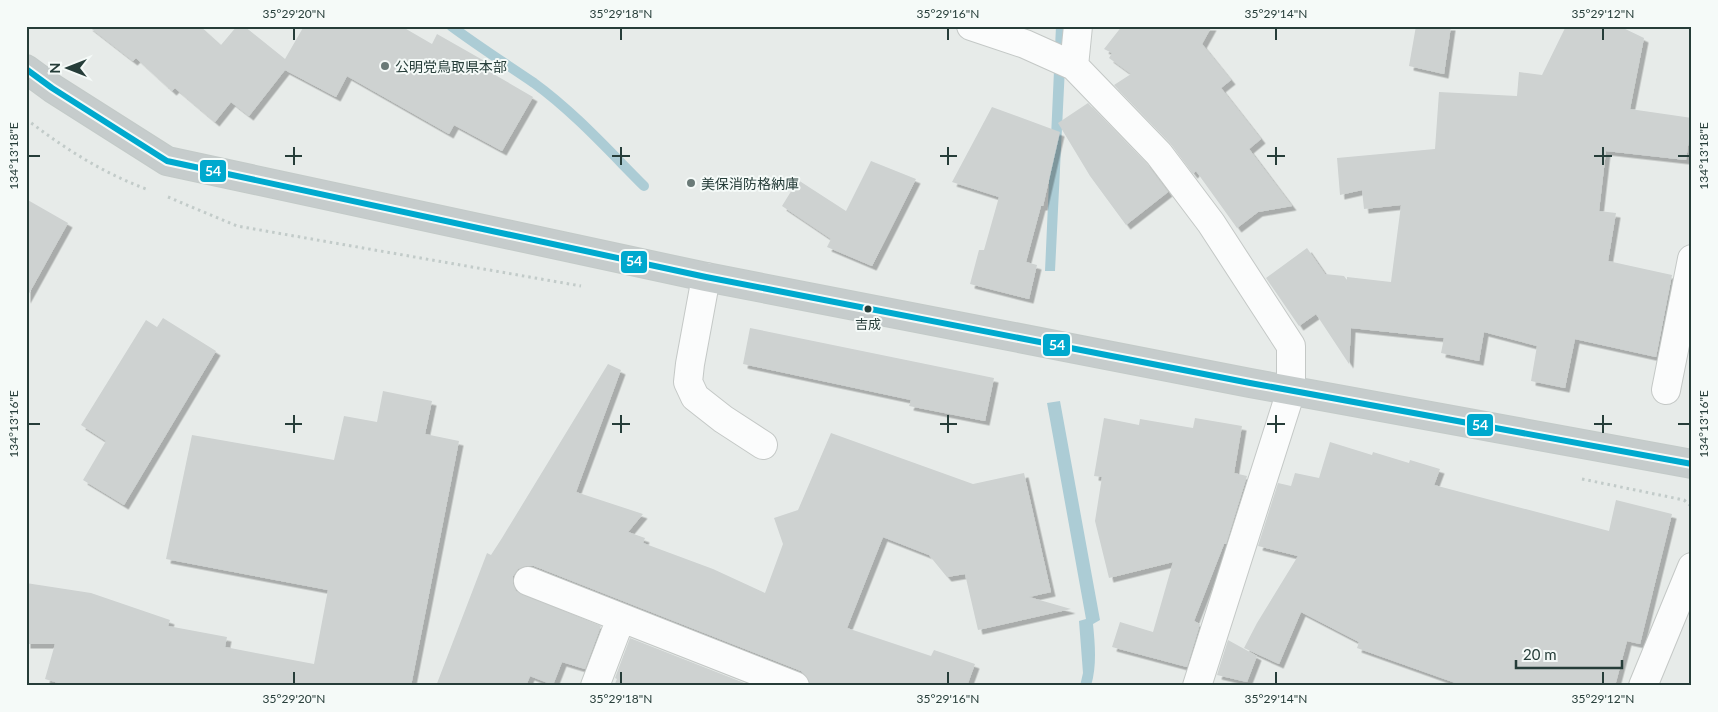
<svg xmlns="http://www.w3.org/2000/svg" width="1718" height="712" font-family="Lato,'Noto Sans JP',sans-serif">
<defs>
<filter id="shadow"><feDropShadow dx="4.5" dy="4.5" stdDeviation="0" flood-color="#0004"/></filter>
</defs>
<rect width="100%" height="100%" fill="#e7ebe9"/>
<path fill="#acccd5" d="M1056,26H1067L1055,271H1045Z
M1060,401L1100,620L1093,624C1095,645 1097,665 1091,686H1080L1083,673L1079,621L1086,619L1047,403Z"/>
<g fill="none" stroke-linecap="round" stroke-linejoin="round">
<path stroke="#acccd5" stroke-width="10" d="M451,26C478,46 506,64 534,83C574,112 609,151 644,186"/>
</g>
<path fill="#ced2d1" filter="url(#shadow)" d="M88,26H200L221,45L237,26H244L285,59L304,26H401L432,44L437,34L488,63L485,69L533,97L502,151L454,125L449,134L347,76L336,97L285,70L249,116L231,102L215,122L175,88L172,91L136,58L133,61Z
M1122,26H1212L1202,44L1231,80L1221,88L1261,139L1249,149L1292,206L1258,212L1237,228L1196,171L1193,174L1170,143L1114,85L1131,74L1109,58L1112,53L1104,49Z
M1416,26H1451L1444,74L1409,66Z
M1566,26H1619L1644,38L1630,109L1692,118L1686,160L1606,151L1599,211L1616,213L1608,261L1672,275L1656,357L1575,339L1565,388L1531,381L1537,346L1484,332L1479,361L1441,353L1444,338L1351,328L1349,364L1316,314L1299,326L1266,278L1307,248L1325,274L1344,276L1347,280V277L1391,282L1401,205L1364,209L1362,190L1340,195L1337,158L1435,149L1439,92L1517,96L1519,72L1542,75Z
M1088,103L1147,164L1168,192L1126,225L1090,176L1058,123Z
M992,107L1060,132L1043,206H1041L1026,262L1037,265L1029,299L970,284L979,250H984L999,197L952,182Z
M871,161L916,179L872,266L827,247L831,239L782,206L798,180L846,211Z
M26,199L68,223L26,299Z
M163,318L216,351L124,505L83,480L106,441L81,425L146,320L157,327Z
M750,328L994,378L985,421L909,406L911,400L743,364Z
M608,364L621,370L576,492L643,514L628,532L645,538L643,543L713,569L765,593L783,544L774,518L798,510L831,433L973,484L1024,473L1051,592L1029,597L1071,609L978,630L965,574L947,577L929,555L883,537L847,628L931,656L934,650L975,664L967,686H810L807,677L801,671L534,566H526L518,569L513,576V584L516,591L601,626L585,669L562,662L553,685L530,676L526,686H436L487,553L491,555L502,538Z
M383,391L432,401L425,434L459,441L411,686H68L45,679L55,644H26V583L91,593L170,620L168,626L227,637L225,647L314,664L328,590L166,559L192,435L334,460L344,416L377,422Z
M1104,418L1139,425L1140,419L1193,428L1195,418L1242,426L1234,473L1247,476L1226,544H1224L1194,621L1200,624L1187,667L1112,647L1120,622L1153,632L1173,562L1109,578L1095,521L1102,477L1094,476Z
M1330,442L1372,455L1373,452L1409,463L1410,460L1440,469L1434,485L1609,531L1616,500L1672,514L1640,644L1627,641L1615,686H1464L1357,648L1359,642L1301,612L1279,664L1244,648L1257,623L1298,556L1258,546L1278,483L1291,486L1295,473L1319,478Z
M630,638L752,686H614L617,679L615,678Z
M1228,640L1257,656L1247,682L1217,675Z"/>
<g fill="none" stroke-linecap="round" stroke-linejoin="round">
<g stroke="#c4c8c6" stroke-width="30">
<path id="minor" d="M971,26L1025,44L1074,66L1159,154L1211,223L1291,346V391L1197,686
M1074,66L1078,26
M706,277L690,364L688,382L695,397L723,419L763,445
M1666,390L1692,259
M528,581L795,686
M595,686L621,618
M1643,686L1692,567"/>
</g>
<g stroke="#c3cac8" stroke-width="30">
<path id="trunk" d="M26,69L52,88L167,161L706,277L1250,383L1692,464"/>
</g>
<path stroke="#c2cbc9" stroke-width="3" stroke-dasharray="2.5 4" stroke-linecap="butt" d="M26,119C64,148 101,172 146,189
M168,197L237,226L581,286
M1582,479L1684,500L1692,507"/>
<use href="#minor" stroke="#fbfcfc" stroke-width="28"/>
<use href="#trunk" stroke="#c6cccc" stroke-width="28"/>
<g stroke="#f5faf8" stroke-width="10">
<path id="bus-1" d="M26,69L52,88L167,161L706,277L1250,383L1692,464"/>
</g>
<use href="#bus-1" stroke="#00a9ce" stroke-width="6"/>
</g>
<path fill="none" stroke="#263d39" stroke-width="2" d="M294,28V40M621,28V40M948,28V40M1276,28V40M1603,28V40M294,147V165M621,147V165M948,147V165M1276,147V165M1603,147V165M28,156H40M285,156H302M612,156H630M940,156H957M1267,156H1285M1594,156H1612M1678,156H1690M294,415V433M621,415V433M948,415V433M1276,415V433M1603,415V433M28,424H40M285,424H302M612,424H630M940,424H957M1267,424H1285M1594,424H1612M1678,424H1690M294,672V684M621,672V684M948,672V684M1276,672V684M1603,672V684"/>
<g fill="#6a7a77" stroke="#f5faf8" stroke-width="2">
<circle cx="385" cy="66" r="5"/>
<circle cx="691" cy="183" r="5"/>
</g>
<circle fill="#263d39" stroke="#f5faf8" stroke-width="2" cx="868" cy="309" r="4.5"/>
<g text-anchor="middle" dominant-baseline="central" stroke-width="4" stroke-linejoin="round" paint-order="stroke">
<g font-size="13" fill="#263d39" stroke="#f5faf8">
<text x="868" y="324">吉成</text>
</g>
<g font-size="14" fill="#263d39" stroke="#f5faf8" text-anchor="start">
<text x="395" y="66">公明党鳥取県本部</text>
<text x="701" y="183">美保消防格納庫</text>
</g>
</g>
<g stroke="#f5faf8" stroke-width="2">
<rect x="199" y="159" width="28" height="24" rx="5" fill="#00a9ce"/>
<rect x="620" y="250" width="28" height="24" rx="5" fill="#00a9ce"/>
<rect x="1042" y="333" width="29" height="24" rx="5" fill="#00a9ce"/>
<rect x="1466" y="413" width="28" height="24" rx="5" fill="#00a9ce"/>
</g>
<g font-size="14" text-anchor="middle" font-weight="bold" fill="#fff">
<text x="213" y="176">54</text>
<text x="634" y="266">54</text>
<text x="1057" y="350">54</text>
<text x="1480" y="430">54</text>
</g>
<rect width="1718" height="712" fill="none" stroke="#f5faf8" stroke-width="55"/>
<g transform="translate(68 68) rotate(270)" stroke="#f5faf8" stroke-width="4" paint-order="stroke">
<path d="M0-4L9 19L0 12L-9 19Z" fill="#263d39"/>
<text y="-8" font-size="14" font-weight="bold" text-anchor="middle" fill="#263d39">N</text>
</g>
<path d="M1516 660v8h106v-8" fill="none" stroke="#263d39" stroke-width="2.5"/>
<text x="1523" y="660" font-size="15" fill="#263d39" stroke="#f5faf8" stroke-width="4" paint-order="stroke">20 m</text>
<rect x="28" y="28" width="1662" height="656" fill="none" stroke="#263d39" stroke-width="2"/>
<g font-size="12" text-anchor="middle" fill="#263d39">
<text x="294" y="18">35°29'20"N</text>
<text x="621" y="18">35°29'18"N</text>
<text x="948" y="18">35°29'16"N</text>
<text x="1276" y="18">35°29'14"N</text>
<text x="1603" y="18">35°29'12"N</text>
<text transform="translate(1704 156) rotate(-90)" y="4">134°13'18"E</text>
<text transform="translate(14 156) rotate(-90)" y="4">134°13'18"E</text>
<text transform="translate(1704 424) rotate(-90)" y="4">134°13'16"E</text>
<text transform="translate(14 424) rotate(-90)" y="4">134°13'16"E</text>
<text x="294" y="703">35°29'20"N</text>
<text x="621" y="703">35°29'18"N</text>
<text x="948" y="703">35°29'16"N</text>
<text x="1276" y="703">35°29'14"N</text>
<text x="1603" y="703">35°29'12"N</text>
</g>
</svg>
